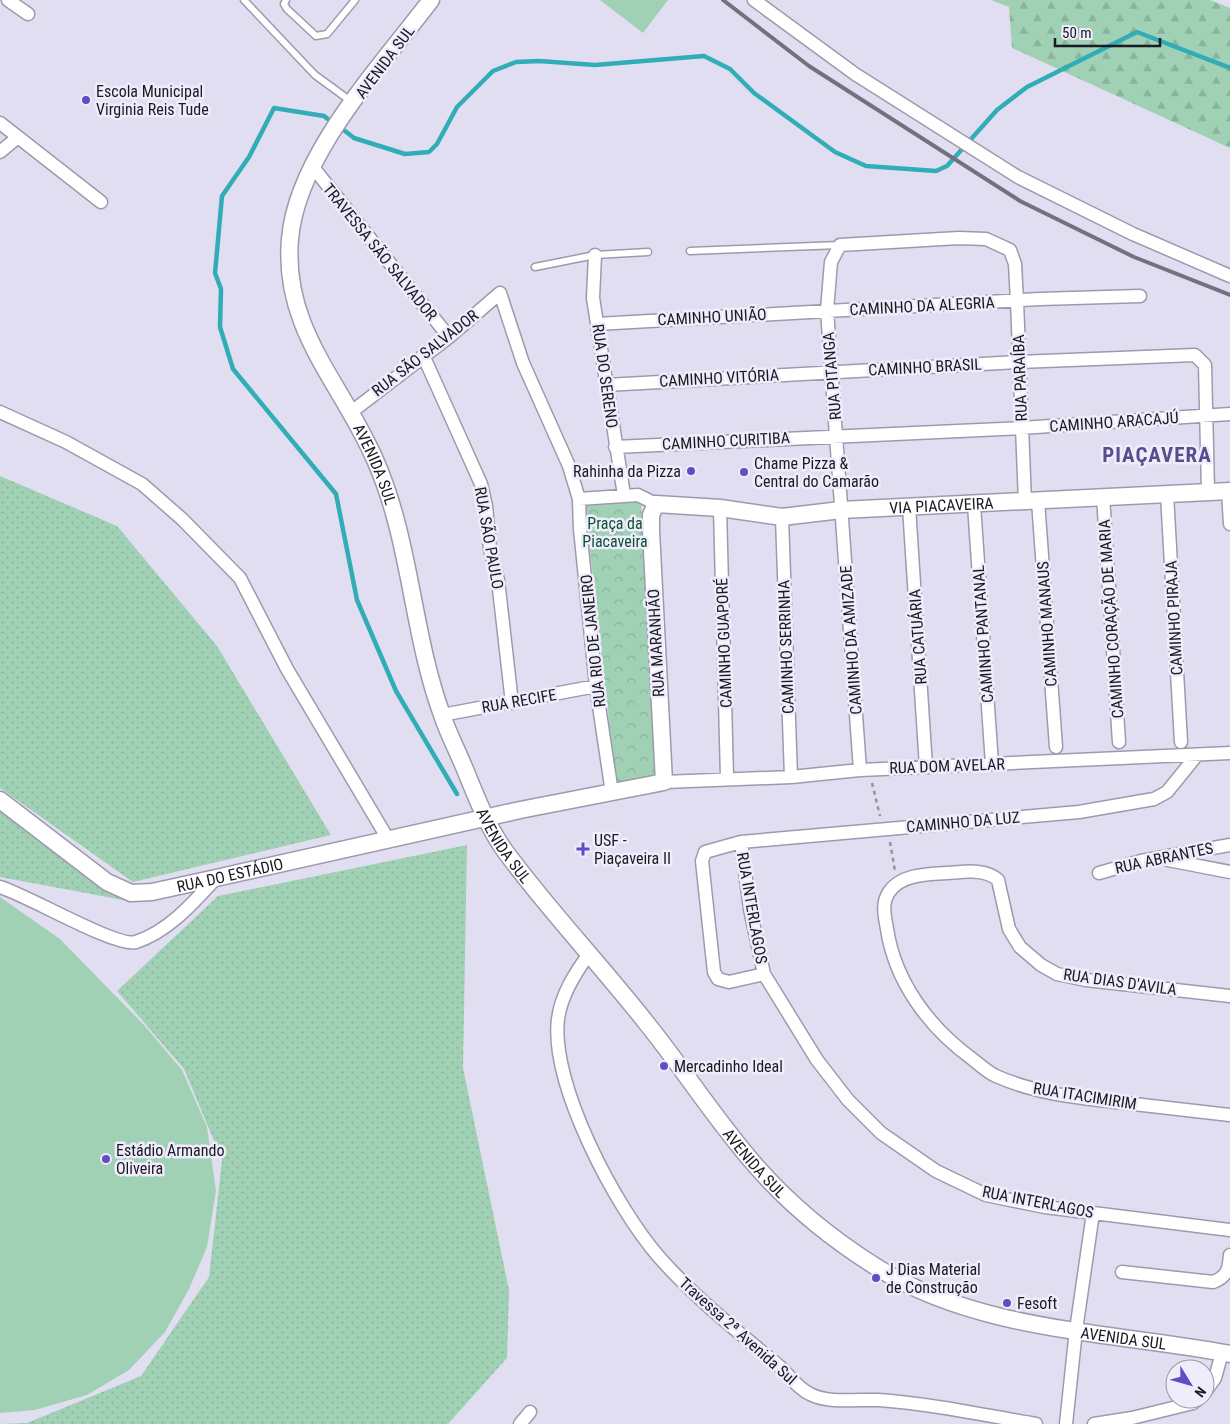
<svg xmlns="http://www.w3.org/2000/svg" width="1230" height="1424" font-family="'Roboto Condensed',sans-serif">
<defs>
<pattern id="grass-dots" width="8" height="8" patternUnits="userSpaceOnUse" patternTransform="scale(1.25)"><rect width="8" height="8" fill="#a0d1b5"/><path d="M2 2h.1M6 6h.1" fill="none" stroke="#89b39b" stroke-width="1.8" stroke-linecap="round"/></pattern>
<pattern id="forest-firs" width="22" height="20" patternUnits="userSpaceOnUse" patternTransform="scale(1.25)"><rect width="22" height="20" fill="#a0d1b5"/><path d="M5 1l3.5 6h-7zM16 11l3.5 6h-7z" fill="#89b39b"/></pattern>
<pattern id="park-crowns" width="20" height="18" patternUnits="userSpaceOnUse" patternTransform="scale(1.25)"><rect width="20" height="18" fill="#a0d1b5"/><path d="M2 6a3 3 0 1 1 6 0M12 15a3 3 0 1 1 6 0" fill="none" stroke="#89b39b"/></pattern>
</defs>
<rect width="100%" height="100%" fill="#e2def2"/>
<path fill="url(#grass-dots)" d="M0,476L117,526L217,646L331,835L133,882L0,788Z
M0,810L123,900L0,877Z
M467,845L463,1068L509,1290L507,1358L448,1424H0L27,1423L141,1376L209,1277L222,1160L184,1069L117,991L218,896Z"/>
<path fill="url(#forest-firs)" d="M991,0H1210L1230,8V148L1012,48L1009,7Z"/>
<path fill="url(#park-crowns)" d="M641,501L655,778L616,785L585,506Z"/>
<path fill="#a0d1b5" d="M600,0H668L643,33Z
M0,897L60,939L144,1025L182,1070L207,1127L216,1191L207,1247L189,1289L165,1332L129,1370L87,1395L35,1410L0,1413Z"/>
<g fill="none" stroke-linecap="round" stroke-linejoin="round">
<path stroke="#31adb7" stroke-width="4.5" d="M333,123L324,116L274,108L249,157L222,196L215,273L221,289L220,327L233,369L336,494L357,600L396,691L457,794
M340,127L354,138L405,154L429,152L437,144L457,107L493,71L516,62L539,61L595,65L704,56L730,69L754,93L835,152L866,166L936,171L947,166L997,110L1027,87L1137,32L1230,68"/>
<g stroke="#9e9aad" stroke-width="9">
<path id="service" d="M244,0L315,75L352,102
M286,0L284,4L287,9L316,36L327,34L355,0
M690,251L840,245
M535,267L595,255L648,252"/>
</g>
<g stroke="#9e9aad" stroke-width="15">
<path id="minor" d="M8,0L28,14
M754,0L855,74L1018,177L1133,234L1230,276
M0,123L101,202
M0,152L18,137
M312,166L449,337
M595,255L593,298L624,495
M597,324L1040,299L1140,296
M423,355L481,484L486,506L490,549L498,580L512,703
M606,385L1019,362L1195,355L1205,365L1208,491
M0,412L66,442L142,484L182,519L240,578L287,669L388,839
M350,413L449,337L500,293L523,363L569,466L579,499L580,529L596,686L612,793
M615,447L1021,428L1230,414
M1228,491L1230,524
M1167,494L1181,742
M1103,496L1119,742
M579,499L638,495L656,504
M1038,501L1056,747
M974,505L992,764
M909,507L926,767
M720,508L727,778
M782,517L791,777
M442,715L596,686
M860,770L827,310L831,262L840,245L959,238L986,239L1010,250L1015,264L1017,301L1025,502
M664,782L791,777L860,770L1230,753
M741,842L750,909L764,974L817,1060L848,1100L881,1133L936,1171L986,1195L1045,1207L1230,1230
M1168,860L1230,872
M1099,873L1141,861L1230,845
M0,887C27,895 117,948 136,942C169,931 194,902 216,878
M589,954C575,973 561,995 558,1019C550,1084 616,1208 659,1257C688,1290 721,1318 755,1346C763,1353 771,1359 779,1366C789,1375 797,1388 810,1394C829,1404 858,1399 879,1400C932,1404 984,1415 1036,1424
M764,974L729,982L718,979L714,972L702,861L705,852L741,842L1079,812L1154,799L1167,792L1197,755
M1230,996L1086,980L1057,974L1041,965L1020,947L1009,929L998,880C985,868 964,872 947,873C928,874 901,874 889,892C881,904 885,917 887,929C895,982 929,1027 971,1058C979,1064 987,1072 996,1076C1036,1094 1081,1098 1125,1103C1160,1107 1195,1111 1230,1115
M1122,1272L1213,1282C1227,1277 1229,1269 1230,1255
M1205,1392L1215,1378L1222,1353
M520,1424L530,1412
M1066,1424L1076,1330L1093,1213
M1094,1424L1132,1418L1193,1403L1198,1399"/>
</g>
<g stroke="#9e9aad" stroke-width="19">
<g id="tertiary">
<path id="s1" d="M431,0C381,66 297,155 290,239C282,330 343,384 376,462C411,542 412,633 442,715C448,733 457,750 464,767C476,796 487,826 505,851C549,911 602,966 648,1025C685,1071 717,1122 756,1166C791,1206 833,1240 878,1268C980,1332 1114,1332 1230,1354"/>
<path id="s2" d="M0,800L107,882L131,893L152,892L216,878L520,810L664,782L651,531V515L656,504L720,508L782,517L841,510L1230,491"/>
</g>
</g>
<path stroke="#9592a1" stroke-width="2.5" stroke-dasharray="4 4" stroke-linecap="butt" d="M872,783L880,816
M890,842L895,871"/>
<use href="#service" stroke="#fff" stroke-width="6"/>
<use href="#minor" stroke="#fff" stroke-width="12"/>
<use href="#tertiary" stroke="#fff" stroke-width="16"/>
<path stroke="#74717f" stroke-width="4" d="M723,0L809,66L1020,201L1134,257L1230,295"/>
</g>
<g fill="#634bc3" stroke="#efecfc" stroke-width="2">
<circle cx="86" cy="100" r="5"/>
<circle cx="691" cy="471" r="5"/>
<circle cx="744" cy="472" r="5"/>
<path d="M580.5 841.5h5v5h5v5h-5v5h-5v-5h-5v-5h5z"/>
<circle cx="664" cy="1066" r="5"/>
<circle cx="106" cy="1159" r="5"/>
<circle cx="876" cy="1278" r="5"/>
<circle cx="1007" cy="1303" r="5"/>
</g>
<g text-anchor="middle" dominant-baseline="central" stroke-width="5" stroke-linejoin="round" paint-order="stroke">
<g font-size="16" fill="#1b1921" stroke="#efecfc">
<text transform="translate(385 62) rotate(-53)">AVENIDA SUL</text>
<text transform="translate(380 252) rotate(51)">TRAVESSA SÃO SALVADOR</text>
<text transform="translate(922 306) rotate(-3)">CAMINHO DA ALEGRIA</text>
<text transform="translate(712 317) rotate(-3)">CAMINHO UNIÃO</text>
<text transform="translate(425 353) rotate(-38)">RUA SÃO SALVADOR</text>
<text transform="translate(925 367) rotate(-3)">CAMINHO BRASIL</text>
<text transform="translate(605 376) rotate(82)">RUA DO SERENO</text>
<text transform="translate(832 376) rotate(-95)">RUA PITANGA</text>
<text transform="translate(719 378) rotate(-3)">CAMINHO VITÓRIA</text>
<text transform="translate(1020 378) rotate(-92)">RUA PARAÍBA</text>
<text transform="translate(1114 422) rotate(-4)">CAMINHO ARACAJÚ</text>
<text transform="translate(726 441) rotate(-3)">CAMINHO CURITIBA</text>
<text stroke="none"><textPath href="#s1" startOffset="526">AVENIDA SUL</textPath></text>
<text stroke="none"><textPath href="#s2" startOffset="1272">VIA PIACAVEIRA</textPath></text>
<text transform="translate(489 538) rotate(80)">RUA SÃO PAULO</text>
<text transform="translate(1174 618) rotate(-93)">CAMINHO PIRAJA</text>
<text transform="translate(1111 619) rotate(-94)">CAMINHO CORAÇÃO DE MARIA</text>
<text transform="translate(1047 624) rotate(-94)">CAMINHO MANAUS</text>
<text transform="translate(983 634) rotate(-94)">CAMINHO PANTANAL</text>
<text transform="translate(918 637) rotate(-94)">RUA CATUÁRIA</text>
<text transform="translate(851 640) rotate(-94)">CAMINHO DA AMIZADE</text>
<text transform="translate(593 641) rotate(-96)">RUA RIO DE JANEIRO</text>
<text transform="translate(656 643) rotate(-93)">RUA MARANHÃO</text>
<text transform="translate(724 643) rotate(-92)">CAMINHO GUAPORÉ</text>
<text transform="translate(786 647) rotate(-92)">CAMINHO SERRINHA</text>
<text transform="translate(519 701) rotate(-10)">RUA RECIFE</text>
<text transform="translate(947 766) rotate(-2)">RUA DOM AVELAR</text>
<text transform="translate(963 822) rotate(-5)">CAMINHO DA LUZ</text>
<text stroke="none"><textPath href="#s1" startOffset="931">AVENIDA SUL</textPath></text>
<text transform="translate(1164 858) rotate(-12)">RUA ABRANTES</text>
<text stroke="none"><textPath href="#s2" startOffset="262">RUA DO ESTÁDIO</textPath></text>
<text transform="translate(752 908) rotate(80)">RUA INTERLAGOS</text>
<text transform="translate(1120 982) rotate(8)">RUA DIAS D'AVILA</text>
<text transform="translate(1085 1096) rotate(9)">RUA ITACIMIRIM</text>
<text stroke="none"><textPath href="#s1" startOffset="1336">AVENIDA SUL</textPath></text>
<text transform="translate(1038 1202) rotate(11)">RUA INTERLAGOS</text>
<text transform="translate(738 1331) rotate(42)">Travessa 2ª Avenida Sul</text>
<text stroke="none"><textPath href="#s1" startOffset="1756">AVENIDA SUL</textPath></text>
</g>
<g font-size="16" fill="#1b1921" stroke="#efecfc" text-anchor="start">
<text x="96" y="91">Escola Municipal<tspan x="96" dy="18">Virginia Reis Tude</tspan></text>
<text x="754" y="463">Chame Pizza &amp;<tspan x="754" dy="18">Central do Camarão</tspan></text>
<text x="681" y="471" text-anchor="end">Rahinha da Pizza</text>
<text x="594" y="840">USF -<tspan x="594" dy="18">Piaçaveira II</tspan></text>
<text x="674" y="1066">Mercadinho Ideal</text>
<text x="116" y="1150">Estádio Armando<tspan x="116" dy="18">Oliveira</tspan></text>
<text x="886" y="1269">J Dias Material<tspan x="886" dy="18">de Construção</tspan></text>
<text x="1017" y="1303">Fesoft</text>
</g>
<g font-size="16" fill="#0e5134" stroke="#efecfc">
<text x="615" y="523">Praça da<tspan x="615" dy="18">Piacaveira</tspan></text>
</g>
<g font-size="21" font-weight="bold" letter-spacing="1" fill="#554e8c" stroke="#efecfc">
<text x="1157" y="455">PIAÇAVERA</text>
</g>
</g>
<g transform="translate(1190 1384) rotate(127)"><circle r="24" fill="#efecfc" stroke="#9a98a4"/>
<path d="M0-4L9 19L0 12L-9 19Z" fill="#634bc3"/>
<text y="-8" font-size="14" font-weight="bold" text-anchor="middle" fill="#1b1921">N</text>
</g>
<path d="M1055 38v8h105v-8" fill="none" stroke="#1b1921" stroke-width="2.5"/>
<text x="1062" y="38" font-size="15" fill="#1b1921" stroke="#efecfc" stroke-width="4" paint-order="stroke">50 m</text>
</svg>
